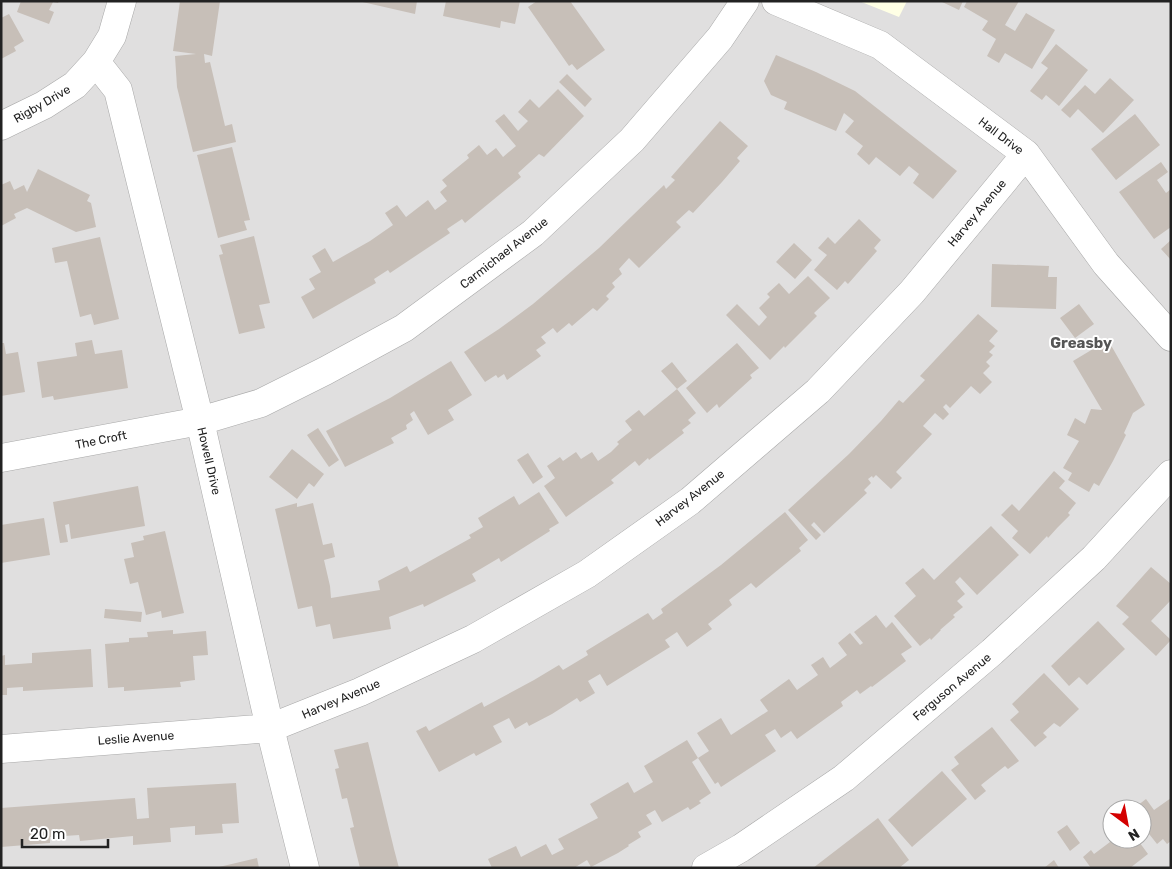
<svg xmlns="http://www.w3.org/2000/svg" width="1172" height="869" font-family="Rubik,sans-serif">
<rect width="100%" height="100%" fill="#f2efe9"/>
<path fill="#e0dfdf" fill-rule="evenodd" d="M1,1H1171V868H1ZM1112,809H1142V839H1112Z"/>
<path fill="#ffffe5" d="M859,1H907L899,17Z"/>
<path fill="#c7bfb8" d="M21,1H59L58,3L53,2L49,10L54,12L49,24L17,12Z
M180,1H220L212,56L204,54L205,63L210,62L225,126L232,124L236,142L193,152L177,87L175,56L196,54L173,51Z
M358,1H417L415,14Z
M446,1H520L515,24L501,21L500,28L443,16Z
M537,1H570L605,50L577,70L572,64L569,66L528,7Z
M940,1H963L959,10Z
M967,1H1019L1005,25L1015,31L1026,13L1055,30L1032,69L1005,53L999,63L987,56L996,39L982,30L988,21L964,7Z
M9,14L24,41L14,47L16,51L1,59V18Z
M1056,44L1088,70L1059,106L1046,95L1042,100L1030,91L1048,68L1041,63Z
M776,55L816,72L855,91L957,171L933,199L913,183L919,174L909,166L900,176L876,157L869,165L857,154L863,146L845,132L854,121L844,113L836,131L784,109L787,102L771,95L764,81Z
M567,74L592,99L585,107L559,82Z
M1110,78L1134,100L1103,133L1078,109L1070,118L1061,110L1085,85L1095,94Z
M558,89L584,116L544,157L539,154L518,173L521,177L465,223L462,219L447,229L450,233L390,273L388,270L374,279L376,283L313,319L301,297L315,289L309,279L321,272L312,256L325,248L333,262L370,241L393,225L385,213L397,205L406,217L428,200L435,210L447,201L440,192L447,186L442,180L469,158L467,155L479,145L487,155L496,148L503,157L516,146L495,121L504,114L518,131L528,121L518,112L530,99L539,108Z
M1135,114L1160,145L1116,180L1091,149Z
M720,121L748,146L737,158L740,161L722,182L693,213L689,210L676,222L681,227L639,268L629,258L619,269L622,274L612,283L615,287L606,296L609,299L597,311L593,308L572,326L569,323L557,333L553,328L541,337L546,343L536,350L541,356L507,380L504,374L498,378L496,375L485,382L464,352L499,329L533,304L599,248L664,185L666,189L675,180L671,177Z
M232,147L250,220L244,221L247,230L218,238L197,155Z
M1161,162L1168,172L1157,180L1166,193L1171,189V227L1154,239L1119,192Z
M38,169L90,195L87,201L91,203L96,227L76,232L27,208L14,214L16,218L1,226V185L10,181L14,190L24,185L27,192Z
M859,219L881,240L874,248L877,251L848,284L845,281L837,290L814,270L827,255L818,248L828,237L835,244Z
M254,236L270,303L259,305L265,328L239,334L219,255L223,254L220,245Z
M100,237L119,319L94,325L91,314L80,317L67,261L55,263L52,248Z
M1171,240V260L1161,249Z
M794,243L812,260L795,279L776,262Z
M992,264L1049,266L1048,277H1057L1056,309L991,307Z
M808,276L830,298L814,313L817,316L785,348L784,346L770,360L726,315L737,304L759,326L767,317L759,308L770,297L767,294L779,283L789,294Z
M1079,304L1094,324L1075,338L1060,318Z
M978,314L998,331L989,341L995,346L989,352L993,355L986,362L990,366L983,373L992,382L980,394L971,386L950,408L946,404L943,407L949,414L943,420L935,413L923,426L932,434L896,472L902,478L891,489L876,475L873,478L872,476L868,479L871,483L864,490L867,493L824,533L814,522L811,525L821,535L816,540L788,510L849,454L881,421L899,400L903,403L925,380L920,376Z
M92,340L95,354L122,350L128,388L54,400L53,396L42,398L37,362L77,356L75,343Z
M1108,340L1145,405L1133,413L1124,433L1126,435L1113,461L1099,486L1094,483L1089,492L1068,480L1072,473L1063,468L1079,441L1067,435L1075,418L1085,424L1091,409L1102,410L1073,361Z
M1,343H4L6,354L18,352L25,392L1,396Z
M737,343L759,368L750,375L752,378L719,408L717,404L707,413L686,388Z
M451,361L472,395L448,410L454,420L428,435L414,411L410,414L413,420L406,425L407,429L391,438L394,443L345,467L326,431L390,398Z
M672,362L687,381L677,389L661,371Z
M677,389L696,413L688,420L691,423L682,430L684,433L649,460L648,458L639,466L635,461L611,480L614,483L566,517L544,486L555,478L547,466L560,457L563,461L576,452L581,459L592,452L598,461L611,452L619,444L617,442L632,430L625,421L639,410L644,416Z
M318,428L339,460L329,467L307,435Z
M292,449L324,474L314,487L309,483L297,499L269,477Z
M528,453L543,477L533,484L517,460Z
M1054,471L1065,481L1059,488L1076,503L1068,513L1070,515L1058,527L1048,538L1047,536L1030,554L1012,538L1018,531L1001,515L1012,504L1019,511Z
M138,486L145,526L71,539L69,524L65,525L68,542L60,543L53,502Z
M539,492L559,523L549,529L550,531L501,562L499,558L472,574L476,581L424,607L423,604L389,617L391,629L333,639L330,624L316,627L312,606L298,609L275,509L297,503V507L313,503L323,545L332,543L335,557L324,560L330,586L331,598L380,590L378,581L407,566L410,572L471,538L469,535L483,527L478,518L514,496L519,505Z
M785,512L808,540L799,548L801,551L756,588L751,583L729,600L732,605L708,624L712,629L687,647L677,632L665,640L670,647L607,686L600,674L588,681L595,693L580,702L577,698L552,714L529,726L527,722L515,729L509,718L493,726L502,742L476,756L474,753L439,772L416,731L426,726L429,731L482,702L484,707L534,680L559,665L563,670L588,655L586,651L648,613L653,620L663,613L661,609L721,565Z
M44,518L50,555L1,563V525Z
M991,526L1019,555L977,595L960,577L955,582L965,594L957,601L963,607L953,615L955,617L940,630H941L931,640L930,638L920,646L894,616L916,596L905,583L923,568L934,580Z
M165,531L184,613L162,618L161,611L146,615L138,582L130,584L124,559L134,557L131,543L144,540L143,536Z
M1151,567L1171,584V600L1151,621L1171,640L1156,656L1122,624L1129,617L1116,606Z
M105,609L142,612L141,622L104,618Z
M876,615L886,628L892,622L912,647L901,654L906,661L872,687L871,686L860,694L857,690L841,702L843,706L797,739L791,731L781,738L775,729L765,735L776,751L721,787L718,782L715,784L698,758L709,751L697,733L721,718L731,735L768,711L760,700L789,679L797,690L818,675L811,665L823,657L830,668L847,655L838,643L850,633L860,645L863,643L854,632Z
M1098,621L1125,649L1087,685L1079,677L1069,686L1051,666Z
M173,630V634L206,631L208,655L193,656L195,680L180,682L181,687L124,691V687L108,688L105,644L129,642V638L148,637L147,632Z
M91,649L93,687L23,691V687L7,688V695H1V656L5,655V665L32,663V653Z
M1044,673L1079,709L1060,727L1054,723L1043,733L1047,737L1035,747L1010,720L1019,712L1012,704Z
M992,727L1019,761L1008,769L1005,766L981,785L986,791L975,800L951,770L959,764L954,757Z
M687,740L698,758L692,762L711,793L699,801L701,803L690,810L688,807L662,822L655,810L646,815L652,824L638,832L641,837L628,845L629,846L618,853L591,867L587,860L574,868H492L488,859L516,846L521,857L546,844L552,855L564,849L558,839L598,818L590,804L628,782L634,793L653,782L644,766Z
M368,742L394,849L399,868H360L350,828L354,827L347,798L342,799L335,769L339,768L334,750Z
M942,771L967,799L912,847L888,820Z
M236,783L239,823L222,824L223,833L195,835V826L170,828L171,842L133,845V836L80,841L79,835L50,837V843L1,847V808L135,798L137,819L149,818L147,788Z
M1171,798V841L1167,844L1163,839L1157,844L1142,825V809H1133L1146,799L1154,810Z
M878,818L909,860L899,868H813Z
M1067,825L1080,843L1070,851L1057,832Z
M1114,839H1137L1148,854L1130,868H1091L1083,857L1091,850L1094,854Z
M257,858L259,868H219V867Z
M1054,860L1059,868H1044Z"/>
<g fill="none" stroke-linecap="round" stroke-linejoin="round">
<g stroke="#a9a9a9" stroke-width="29">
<path id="minor" d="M776,1L880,45L1026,154L1106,264L1171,337
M96,62L118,90L200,421L270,728L305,868
M1,126L44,105L75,85L96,62L112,36L122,1
M1,458L200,421L261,403L325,371L404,328L533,233L632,140L720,38L745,1
M1,749L270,728L360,692L473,639L587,574L690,501L818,391L912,292L1026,154
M706,868L741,848L844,778L992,652L1094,558L1171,474"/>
</g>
<use href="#minor" stroke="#fff" stroke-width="28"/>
</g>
<g text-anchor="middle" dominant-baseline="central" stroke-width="4" stroke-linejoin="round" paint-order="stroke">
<g font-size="12" fill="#222" stroke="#fff">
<text transform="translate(42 104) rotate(-30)">Rigby Drive</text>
<text transform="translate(1001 136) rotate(37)">Hall Drive</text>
<text transform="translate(977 213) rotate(-50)">Harvey Avenue</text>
<text transform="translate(504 253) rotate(-38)">Carmichael Avenue</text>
<text transform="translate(101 440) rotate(-11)">The Croft</text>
<text transform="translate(209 461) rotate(77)">Howell Drive</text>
<text transform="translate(690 498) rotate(-38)">Harvey Avenue</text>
<text transform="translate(952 687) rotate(-40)">Ferguson Avenue</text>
<text transform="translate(341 699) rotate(-23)">Harvey Avenue</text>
<text transform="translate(136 738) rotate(-4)">Leslie Avenue</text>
</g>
<g font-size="15" font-weight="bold" fill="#555" stroke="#fff">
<text x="1081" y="343">Greasby</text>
</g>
</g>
<rect width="1172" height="869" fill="none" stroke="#222222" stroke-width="5"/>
<g transform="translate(1127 824) rotate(148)"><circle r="24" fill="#ffffff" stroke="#a7a7a7"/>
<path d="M0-4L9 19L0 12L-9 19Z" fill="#d40000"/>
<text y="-8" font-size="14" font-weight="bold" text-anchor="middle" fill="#222222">N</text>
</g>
<path d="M22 839v8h86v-8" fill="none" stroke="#222222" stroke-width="2.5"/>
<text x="30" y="839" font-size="15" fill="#222222" stroke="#ffffff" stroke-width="4" paint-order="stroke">20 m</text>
</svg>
